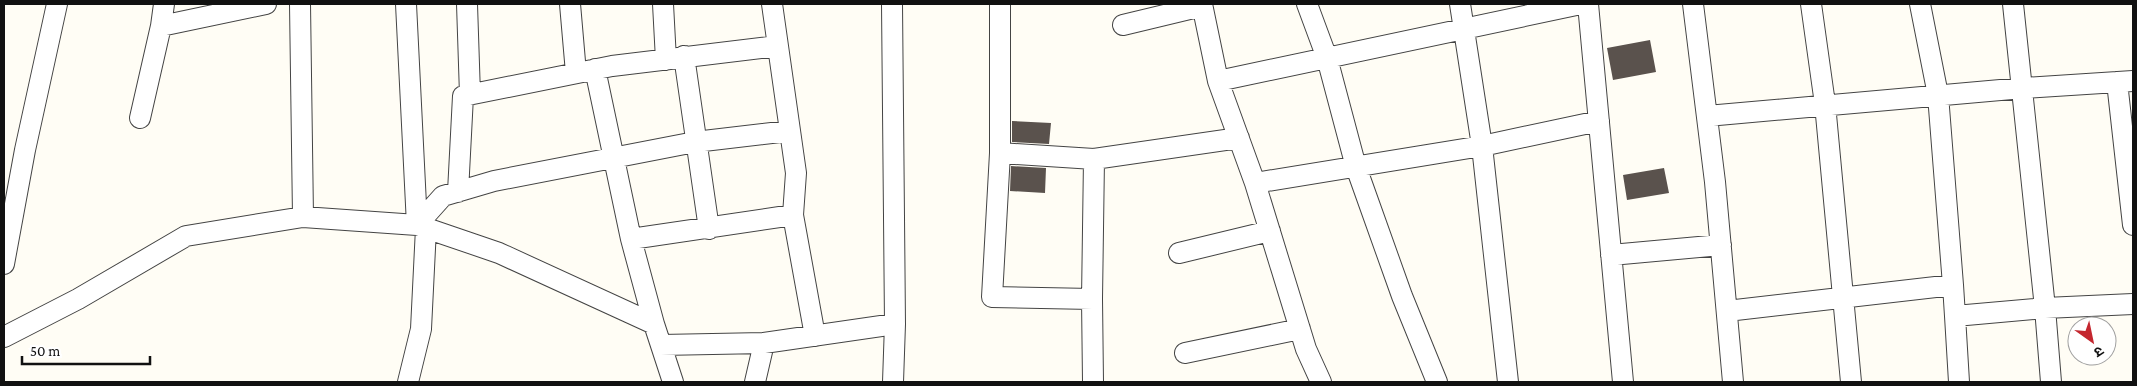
<svg xmlns="http://www.w3.org/2000/svg" width="2137" height="386" font-family="'Crimson Pro','Noto Sans Devanagari',serif">
<rect width="100%" height="100%" fill="#fffdf5"/>
<path fill="#5a524d" d="M1650,40L1656,72L1613,80L1607,48Z
M1012,121L1051,123L1049,144L1012,142Z
M1011,166L1046,168L1045,193L1010,191Z
M1664,168L1669,193L1627,200L1623,175Z"/>
<g fill="none" stroke-linecap="round" stroke-linejoin="round">
<g stroke="#444" stroke-width="22">
<path id="minor" d="M164,4L161,26L266,4
M300,4L303,217
M406,4L417,225
M467,4L470,95
M570,4L576,73
M663,4L666,60
M772,4L796,173L793,215L815,336
M1000,4V153L1094,159L1092,299L1093,382
M1202,4L1218,81L1581,4
M1307,4L1327,58L1356,167L1402,296L1437,382
M1460,4L1482,146L1508,382
M1588,4L1623,382
M1693,4L1715,182L1733,382
M1811,4L1825,104L1851,382
M1920,4L1938,95L1953,285
M1123,25L1202,6
M684,56L709,229
M595,69L631,239L654,324
M1218,81L1255,183L1482,146L1599,121
M2117,82L2133,225
M1707,116L2023,88L2133,81
M140,118L161,26
M1000,153L992,297L1092,299
M1094,159L1239,138
M1255,183L1306,349L1321,382
M458,192L463,96L612,66L777,46
M417,225L443,196L494,181L695,142L789,131
M631,239L793,215
M1179,253L1270,231
M1611,255L1721,245
M4,264L25,150L57,4
M1727,311L1953,285L1955,316L2045,308L2013,4
M1955,316L1959,382
M4,337L78,299L186,236L303,217L417,225L499,253L654,324L673,382
M661,345L764,343
M1185,353L1300,329
M408,382L421,329L426,228
M755,382L764,343L895,324L892,4
M893,382L895,324
M2051,382L2045,308L2133,304"/>
</g>
<use href="#minor" stroke="#fff" stroke-width="20"/>
</g>
<rect width="2137" height="386" fill="none" stroke="#111111" stroke-width="10"/>
<g transform="translate(2092 341) rotate(147)"><circle r="24" fill="#ffffff" stroke="#a0a0a0"/>
<path d="M0-4L9 19L0 12L-9 19Z" fill="#c4262e"/>
<text y="-8" font-size="14" font-weight="bold" text-anchor="middle" fill="#111111">उ</text>
</g>
<path d="M22 356v8h128v-8" fill="none" stroke="#111111" stroke-width="2.5"/>
<text x="30" y="356" font-size="15" fill="#111111" stroke="#ffffff" stroke-width="4" paint-order="stroke">50 m</text>
</svg>
